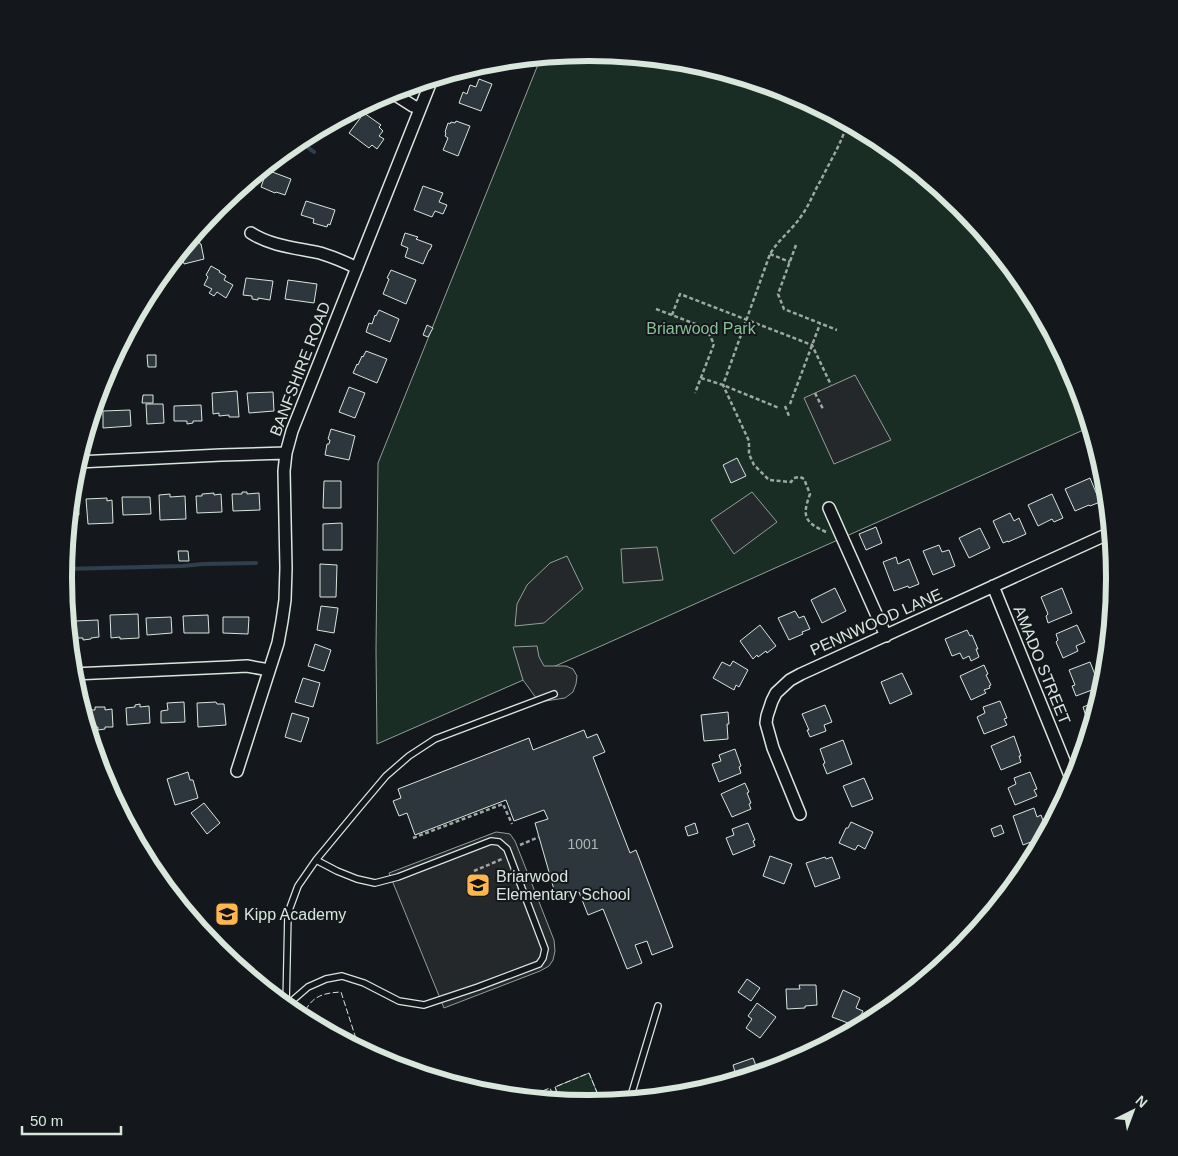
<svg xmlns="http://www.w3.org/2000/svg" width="1178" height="1156" font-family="Helvetica,sans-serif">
<rect width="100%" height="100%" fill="#14181c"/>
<path fill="#1a2d24" stroke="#939e99" d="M589,53L692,63L790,93L881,141L961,207L1026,286L1075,377L1090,427L601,646L377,744L376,650L378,463L541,57Z
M589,1073L601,1102L589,1103L560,1101L555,1087Z"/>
<path fill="#24282b" stroke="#939e99" d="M855,375L891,440L834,464L804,398Z
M752,492L777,522L734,554L711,520Z
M657,547L663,580L623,583L621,549Z
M567,556L583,589L544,623L515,626L517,604L527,585L550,563Z
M537,646L539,657L544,666H566L573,669L577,676L576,684L573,692L565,698L539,702L523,680L513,647Z
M496,832L504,833L510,834L515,841L554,940L555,951L553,960L549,966L540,971L444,1008L389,873Z"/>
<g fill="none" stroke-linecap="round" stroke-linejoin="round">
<path stroke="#2f3f4d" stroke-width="4" d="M298,140L314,152
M64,569L183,566L203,564L256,563"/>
</g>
<path fill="#2c363c" stroke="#d8e6dc" d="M479,79L492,84L481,111L459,103L463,92L467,94L470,85L476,87Z
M364,113L381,125L379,127L383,131L379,136L384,139L377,149L372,145L369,148L349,133Z
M456,121L470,126L458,156L443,150L448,138L445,136L446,133L445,132L448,123L450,124L451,122L455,123Z
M267,170L291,179L285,195L276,192L275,193L261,187Z
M423,186L443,193L439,202L447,205L443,214L435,211L432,217L414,210Z
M306,201L335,210L330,225L328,224L327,227L313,223L314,219L301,215Z
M197,231L200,244H201L204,259L184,264L181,250Z
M405,233L418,237L416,239L432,245L430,250H429L423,264L405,257L408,248L401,245Z
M211,266L220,271L219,272L226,276L224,280L233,285L226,298L217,292L214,296L209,293L212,289L204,285L208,277L206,275Z
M391,270L416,280L406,304L383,294L389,279L387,278Z
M246,278L273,281L270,300L258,298V300L252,299V296L243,295Z
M288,280L317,284L314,303L285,299Z
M379,310L399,319L390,342L366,332L369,323L372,324L375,315L376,316Z
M427,325L433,328L428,337L423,335Z
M366,351L387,359L377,383L353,373L357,364L358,365L362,356L363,357Z
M147,355H156V367H148Z
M349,387L365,393L355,418L339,412Z
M237,391L239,417H229V415L219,416V413L213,414L212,393Z
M273,392L274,411L249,413L247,393Z
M143,395H153V403H142Z
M146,404H163L164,423L147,424Z
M201,405L202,421H193V423L187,424V421H174V406Z
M130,410L131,426L103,428V411Z
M331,429L355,436L349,460L325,455L327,444H329L330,440L328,439Z
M737,458L746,476L731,483L723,465Z
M1090,478L1100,502L1090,506L1089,505L1075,511L1065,489Z
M324,481H341V508H323Z
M242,492H247V494L259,493L260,510L233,511L232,494H242Z
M214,493V495L221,494L222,512L197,513L196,496H202V494Z
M170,494V497L185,496L186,519L160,520L159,495Z
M1052,494L1063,518L1054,522L1052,519L1038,526L1028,505Z
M122,497H150L151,514L123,515Z
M107,498V501L112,500L113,523L88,524L86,499Z
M71,499H78L79,515L70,516Z
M1010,513L1014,521L1019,518L1026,534L1008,542V541L1003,543L993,521Z
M342,523V550H323V524Z
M876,527L882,543L866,550L859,534Z
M980,528L990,548L969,558L959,538Z
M939,545L942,552L949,550L955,566L933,575L923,551Z
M178,551H188L189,561H179Z
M896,557L898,564L909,559L919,584L909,588L908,586L894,591L883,562Z
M320,564L337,565L336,597H320Z
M835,588L846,611L822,623L811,600Z
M1062,588L1072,613L1048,623L1046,616L1048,614L1041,597Z
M321,606L338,608L334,633L317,630Z
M795,611L799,618L804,616L810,629L802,632L803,634L789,640L778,618Z
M138,614L139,638L120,639V637L111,638L110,615Z
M208,615L209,633H184L183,616Z
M171,617L172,633L147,635L146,618Z
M223,617H249L248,634L223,633Z
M98,620L99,637L91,638V639L83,640V638H76L75,621Z
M760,625L776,646L767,653L766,651L758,657L757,655L753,659L740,641Z
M1077,625L1085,642L1076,646L1078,651L1063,658L1056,642L1058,640L1056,634Z
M967,630L970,636L972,635L978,649H976L979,657L971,661L969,656L963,659L960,653L952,656L945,639Z
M315,644L331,650L324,671L308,666Z
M733,661L748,670L739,687L736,685L734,690L713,678L722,662L730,666Z
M1090,662L1100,687L1076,696L1072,686L1075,685L1069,670Z
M984,665L988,674L986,675L991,685L989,686L990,688L984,690L986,693L971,700L960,676Z
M902,673L912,694L890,704L881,682Z
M303,678L320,683L313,707L295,702Z
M1000,701L1007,718L1004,719L1007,725L984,734L977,717L985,713L983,707Z
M1098,701L1090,729L1083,707Z
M184,702L185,722L161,723V711L168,710L167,703Z
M216,702L217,704H224L226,725L198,727L197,703Z
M140,704V707L149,706L150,723L127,725L126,708L135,707V705Z
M825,705L832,722L824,725L826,731L810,737L807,730H809L802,714Z
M95,707H105V710L112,709L113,727H105V729L98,730V727L88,728V710H95Z
M728,712L729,724H727L728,739L704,741L701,715Z
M292,713L309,718L301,742L285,737Z
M584,730L587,738L597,734L605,752L593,757L630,853L636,850L673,947L652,955L647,941L635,945L642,963L627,969L603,909L588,915L579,892L557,900L535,823L548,819L544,810L514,821L506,800L415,835L407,813L399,816L393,801L401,798L398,789L529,738L533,750Z
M1014,736L1021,756H1019L1021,762L1001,770L991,746Z
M843,740L852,764L827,774L823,764L825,763L820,749Z
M735,749L741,766L739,767L741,773L719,782L712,764L721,761L719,755Z
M188,772L190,780H193L198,798L175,805L167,779Z
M1030,772L1037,789L1034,790L1037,796L1015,805L1008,788L1016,784L1014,778Z
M864,778L873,799L852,807L843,786Z
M745,783L749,792L747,793L751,803L749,804L751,809L732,817L721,794Z
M204,803L220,823L207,834L191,813Z
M1034,808L1037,817L1041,815L1047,831L1044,837L1023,845L1013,816Z
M851,822L873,832L865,849L858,845L855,850L839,843L846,828H848Z
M695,823L698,833L688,836L685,827Z
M748,823L755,840L753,841L755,846L733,855L726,838L734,835L732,829Z
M1001,825L1004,833L994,837L991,829Z
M770,856L792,864L784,884L763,876Z
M825,857L826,859L832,857L840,878L815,887L806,863Z
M747,979L760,988L751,1001L738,992Z
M799,985H816L817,1005L805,1006V1008L787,1009L786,989H800Z
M843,990L860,998L856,1008L863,1011L856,1026L832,1017Z
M757,1003L776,1017L760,1038L746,1028L752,1019L748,1016Z
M753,1058L758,1071L754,1072L755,1074L737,1079L733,1065Z"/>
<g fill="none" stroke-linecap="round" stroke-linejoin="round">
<g stroke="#d8e6dc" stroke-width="8">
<path id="service" d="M286,1006L308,987L326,979L342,976L364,983L399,1001L424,1005L478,987L539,964L543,958L545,949L507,849L499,842L491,841L398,877L375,883L357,879L337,871L316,860
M286,1006L288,913L298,886L316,860L359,808L386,776L409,756L435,739L554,694
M630,1099L658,1006"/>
</g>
<g stroke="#d8e6dc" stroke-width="14">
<path id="minor" d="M391,92L413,106L420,108
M251,233C271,246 297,248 320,253C333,257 345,262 357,268
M78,462L221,455L286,453
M829,508L886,636
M993,586L1073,783
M73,674L228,667L247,666L269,670
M237,771L278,643L282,621L285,600L286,568L284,471L286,453L292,431L432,79
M800,814L773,748L766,723L767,716L772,701L776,693L790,680L801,674L1110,533
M808,1052L810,1053"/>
</g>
<path stroke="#9da8a2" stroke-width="2.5" stroke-dasharray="4 2.5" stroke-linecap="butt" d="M796,245L778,294L784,309L837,330
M770,254L790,262
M656,309L706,328L714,344L695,393
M672,315L680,294L812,345L831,385
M701,378L723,385L779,408
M815,393L823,409
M790,404L820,324
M785,406L789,416
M826,532C804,522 802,516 810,494L804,479L800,477L794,478L791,482L769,480L754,465L749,454V441L723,385L770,254C779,239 793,229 802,215C810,204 814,191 821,180C830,161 842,143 847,123
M413,838L503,804L512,824
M520,845L539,837
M474,871L502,859"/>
<use href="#service" stroke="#14181c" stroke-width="5.5"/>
<use href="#minor" stroke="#14181c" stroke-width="11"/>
<path stroke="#d8e6dc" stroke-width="1" stroke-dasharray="6 2.5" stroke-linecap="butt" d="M302,1018C310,997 321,993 341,992L359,1048
M527,1097L550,1088L555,1100
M560,1101L555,1087L589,1073L601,1102"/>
</g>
<defs>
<g id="school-square" transform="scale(1.25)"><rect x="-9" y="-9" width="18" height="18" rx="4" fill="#ffb74d" stroke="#14181c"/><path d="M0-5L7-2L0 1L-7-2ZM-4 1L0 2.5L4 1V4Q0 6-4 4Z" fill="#111"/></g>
</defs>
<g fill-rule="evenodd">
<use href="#school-square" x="478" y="885"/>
<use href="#school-square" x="227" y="914"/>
</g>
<g text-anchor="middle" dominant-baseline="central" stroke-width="4" stroke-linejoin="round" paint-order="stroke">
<g font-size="14" fill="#adbab4">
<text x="583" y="844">1001</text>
</g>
<g font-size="16" fill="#8ac095" stroke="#14181c">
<text x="701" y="328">Briarwood Park</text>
</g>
<g font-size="16" fill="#d8e6dc" stroke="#14181c">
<text transform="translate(300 369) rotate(-69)">BANFSHIRE ROAD</text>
<text transform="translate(876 622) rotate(-24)">PENNWOOD LANE</text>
<text transform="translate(1042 665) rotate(68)">AMADO STREET</text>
</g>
<g font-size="16" fill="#d8e6dc" stroke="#14181c" text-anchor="start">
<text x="496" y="876">Briarwood<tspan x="496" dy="18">Elementary School</tspan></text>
<text x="244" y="914">Kipp Academy</text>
</g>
</g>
<path d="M0 0H1178V1156H0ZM72 578a517 517 0 1 1 1034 0a517 517 0 1 1-1034 0Z" fill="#14181c" fill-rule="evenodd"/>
<path fill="none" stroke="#d8e6dc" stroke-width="6" d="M72 578a517 517 0 1 1 1034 0a517 517 0 1 1-1034 0Z"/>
<g transform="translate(1133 1111) rotate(42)" stroke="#14181c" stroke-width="4" paint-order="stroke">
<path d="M0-4L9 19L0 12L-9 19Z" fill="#d8e6dc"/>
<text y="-8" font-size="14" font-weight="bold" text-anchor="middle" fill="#d8e6dc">N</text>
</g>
<path d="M22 1126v8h99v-8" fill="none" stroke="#d8e6dc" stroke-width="2.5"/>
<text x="30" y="1126" font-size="15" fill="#d8e6dc" stroke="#14181c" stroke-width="4" paint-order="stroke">50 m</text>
</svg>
